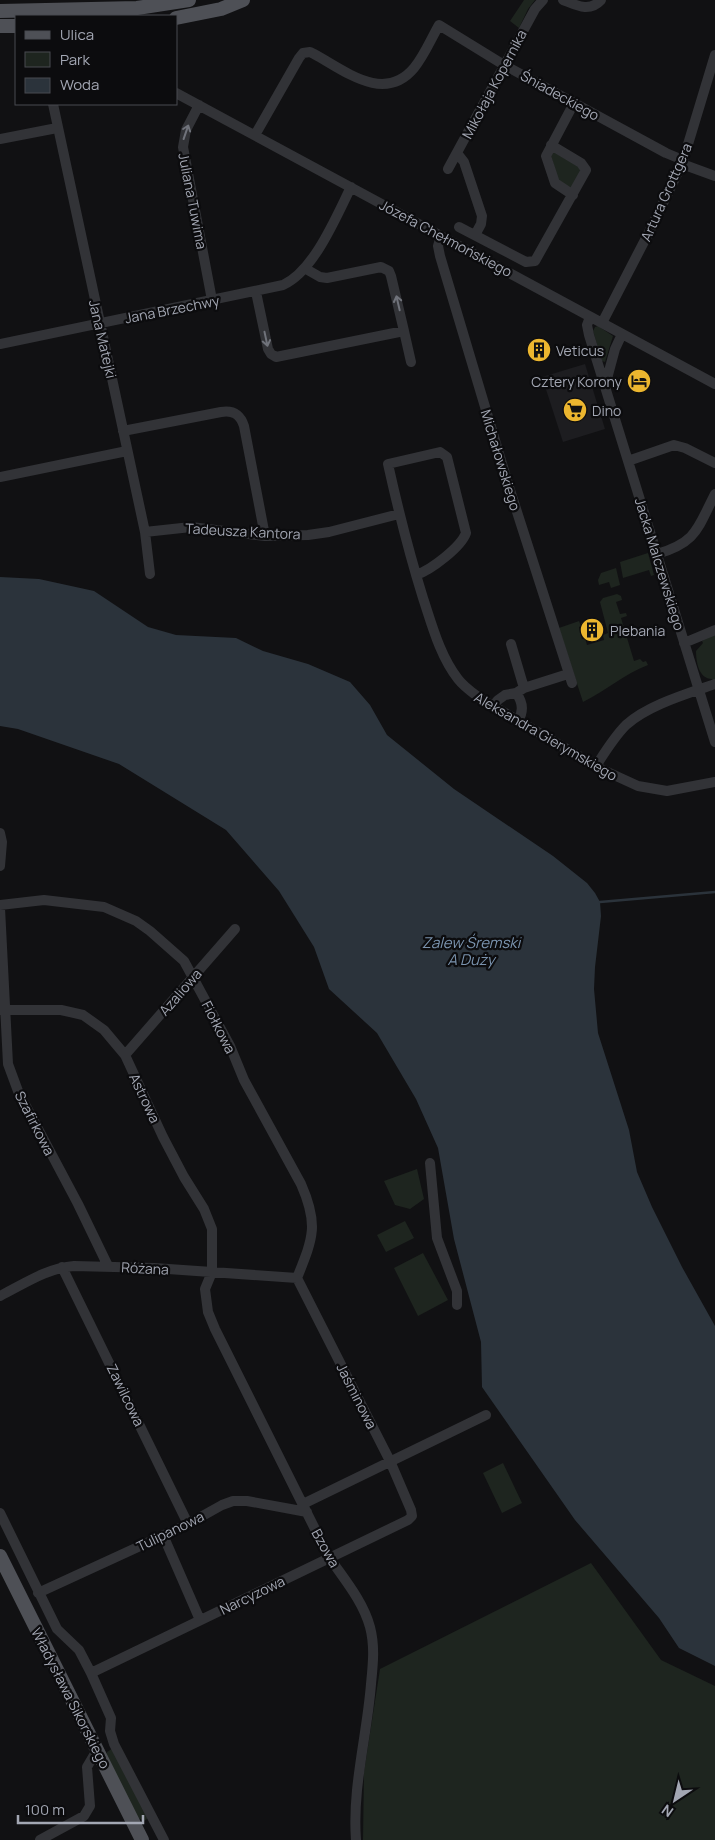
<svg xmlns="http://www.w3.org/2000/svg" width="715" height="1840" font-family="Manrope,sans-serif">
<rect width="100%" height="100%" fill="#111113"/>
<path fill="#1d1d20" d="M585,364L605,429L563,442L542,377Z"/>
<path fill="#1e251f" d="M524,0H535L528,9L519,28L510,21Z
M553,153H557L578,165L582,171L572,188L559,183L551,156Z
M598,326L613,336L605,362L602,361L593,331L595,327Z
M648,553L654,575L651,576L649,570L623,578L620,562Z
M616,568L620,585L611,588L609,582L599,585L598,580L601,573Z
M617,594L621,596L622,600L616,602L620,614L626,613L627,616L621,618L634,661L640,659L643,662L646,661L648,665C624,674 606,691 583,702L559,628L579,621L581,626L579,627L582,639L585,638L587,645L604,640L603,635L608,633L600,602L603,598Z
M715,634V680L714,681L712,679C699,679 696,662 696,651L703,643L702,641Z
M417,1169L424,1199L410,1209L395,1205L384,1181Z
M405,1221L414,1238L386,1252L377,1235Z
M423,1253L448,1300L418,1316L394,1268Z
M503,1463L522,1503L502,1513L483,1473Z
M591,1563L661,1660L715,1686V1840H363L364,1772L380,1669Z
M113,1748L147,1814V1819L144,1821L138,1818L106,1756L107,1752Z"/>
<path fill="#2b333b" d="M0,577L39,579L94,591L148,627L176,635L236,638L263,651L308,664L350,682L370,705L387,735L454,789L553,856L587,883L595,893L600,902L601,916L595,967L594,989L598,1033L629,1130L637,1172L652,1207L682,1267L715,1326V1666L679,1648L659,1618L575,1520L482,1387L481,1342L454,1239L438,1148L416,1099L377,1033L329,989L314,947L279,891L226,830L119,764L18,729L0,726Z"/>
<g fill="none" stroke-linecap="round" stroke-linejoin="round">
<path stroke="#2b333b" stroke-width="2.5" d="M600,902L715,892"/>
<path stroke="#323337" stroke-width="10" d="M563,0C576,5 589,13 601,0
M176,93L715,384
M53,104L145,532L150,574
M199,105L186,130L183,147L212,300
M255,135L299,58L303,53L310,52L314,54C344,70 384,104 414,68C424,56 431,39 439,25L504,65L666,153L683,160
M0,139L57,128
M457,153L464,162L482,216L481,224L475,235
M682,164L715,176
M448,169L535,9L543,0
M573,195L555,183L546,156L574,103
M459,227L526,262L535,261L586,170L581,163L551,145
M441,236L438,246L440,256L509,487L572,683
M256,292L268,349L271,354L276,357L404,331L391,276L389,271L381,267L327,278L320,277L306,269
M590,317L587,325L589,335L715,742
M602,323L647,236L682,164L715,55
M404,331L411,362
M0,344L283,285C314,271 336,217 351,187
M605,386L615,349L622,334
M123,431L221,412C233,410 240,414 244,426L265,536
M628,461L674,445L685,448L715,463
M0,477L127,451
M145,532L191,527L265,536L308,535L329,532L399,514
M657,554C697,542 697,529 715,494
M416,575C431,570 461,547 466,533L447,457L440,452L388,464C398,509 409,553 423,598C432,625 440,656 458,679C464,687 473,693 481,699L603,770L638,786L667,791L715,782
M684,643L715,630
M511,644L524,688
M516,693C523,702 524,711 518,721
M493,706L498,700L505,695L516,693L524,688L568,674
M596,766C605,752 614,737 626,725C648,705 687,694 715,684
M0,833L2,842L0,866
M0,905L44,900L104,907L136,921L150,931L184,961L230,1046L244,1080L301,1184C319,1225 313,1238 297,1278
M0,908L8,1064L18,1091L78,1204L108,1266
M0,1010H61L83,1015L104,1030L125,1055L163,1137L184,1177L204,1209L212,1229V1272L205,1289L208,1312L215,1329L329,1557C344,1579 363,1601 370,1627C375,1646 373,1664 371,1684C367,1736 352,1788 356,1840
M125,1055L235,929
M430,1163L437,1238L457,1291V1305
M62,1267L188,1524
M0,1296C24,1284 47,1268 74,1266L154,1268L297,1278
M303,1504L486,1415
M0,1513L57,1629L79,1650L91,1673L111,1718L110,1731L114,1744L164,1840
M163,1535L200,1620
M38,1593L188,1524L222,1505L233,1501H247L307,1512
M91,1673L408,1520L412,1516L411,1510L390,1461L297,1278
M40,1840L84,1816L90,1806L87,1767L97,1750"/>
<path stroke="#4e5056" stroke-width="14" d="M0,11L137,8L189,0
M176,18L221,9L243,0
M0,26H16
M0,1556L142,1840"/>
</g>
<defs><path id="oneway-shaft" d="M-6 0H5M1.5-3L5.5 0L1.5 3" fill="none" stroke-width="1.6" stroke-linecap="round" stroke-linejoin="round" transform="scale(1.25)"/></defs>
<g stroke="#70737b">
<use href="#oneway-shaft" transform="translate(186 132) rotate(-71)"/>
<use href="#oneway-shaft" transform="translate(398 303) rotate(-103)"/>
<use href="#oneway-shaft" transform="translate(266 339) rotate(78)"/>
</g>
<defs>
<g id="building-disc" transform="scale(1.25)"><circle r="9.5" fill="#ecb62f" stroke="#0c0c0e"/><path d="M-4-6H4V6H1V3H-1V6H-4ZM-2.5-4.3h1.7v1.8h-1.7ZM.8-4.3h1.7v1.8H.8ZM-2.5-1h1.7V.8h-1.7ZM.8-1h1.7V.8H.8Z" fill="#111"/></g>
<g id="hotel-disc" transform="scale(1.25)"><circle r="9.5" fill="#ecb62f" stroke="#0c0c0e"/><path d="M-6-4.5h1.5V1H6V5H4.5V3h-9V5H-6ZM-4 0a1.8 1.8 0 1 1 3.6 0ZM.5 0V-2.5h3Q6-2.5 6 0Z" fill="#111"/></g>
<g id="supermarket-disc" transform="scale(1.25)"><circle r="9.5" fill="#ecb62f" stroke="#0c0c0e"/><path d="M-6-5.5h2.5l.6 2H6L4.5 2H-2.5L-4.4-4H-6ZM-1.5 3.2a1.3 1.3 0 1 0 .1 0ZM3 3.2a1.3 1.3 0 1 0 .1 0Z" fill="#111"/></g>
</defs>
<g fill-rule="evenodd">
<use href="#building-disc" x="539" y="350"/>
<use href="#hotel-disc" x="639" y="381"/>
<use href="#supermarket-disc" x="575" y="410"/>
<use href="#building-disc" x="592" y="630"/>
</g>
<g text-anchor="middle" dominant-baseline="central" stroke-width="4.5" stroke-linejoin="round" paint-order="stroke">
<g font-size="14" fill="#a3a7b3" stroke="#0c0c0e">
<text transform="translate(494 84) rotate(-62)">Mikołaja Kopernika</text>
<text transform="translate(560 95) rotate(29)">Śniadeckiego</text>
<text transform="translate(666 192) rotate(-66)">Artura Grottgera</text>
<text transform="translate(193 201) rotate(79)">Juliana Tuwima</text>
<text transform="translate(446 238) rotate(28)">Józefa Chełmońskiego</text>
<text transform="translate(172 309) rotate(-11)">Jana Brzechwy</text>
<text transform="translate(103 339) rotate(77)">Jana Matejki</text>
<text transform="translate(501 460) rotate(73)">Michałowskiego</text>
<text transform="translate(243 531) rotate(3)">Tadeusza Kantora</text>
<text transform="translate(660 564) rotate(73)">Jacka Malczewskiego</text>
<text transform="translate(546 736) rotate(30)">Aleksandra Gierymskiego</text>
<text transform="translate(180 992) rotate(-49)">Azaliowa</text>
<text transform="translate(219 1027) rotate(63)">Fiołkowa</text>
<text transform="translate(145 1098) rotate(65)">Astrowa</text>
<text transform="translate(35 1123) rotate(63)">Szafirkowa</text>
<text transform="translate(145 1268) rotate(3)">Różana</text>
<text transform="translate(126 1395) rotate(64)">Zawilcowa</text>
<text transform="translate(357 1396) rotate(63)">Jaśminowa</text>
<text transform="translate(170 1531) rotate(-26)">Tulipanowa</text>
<text transform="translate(326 1548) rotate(61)">Bzowa</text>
<text transform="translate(252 1595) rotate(-26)">Narcyzowa</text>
<text transform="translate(71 1698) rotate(63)">Władysława Sikorskiego</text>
</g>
<g font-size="14" fill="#a3a7b3" stroke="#0c0c0e" text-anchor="start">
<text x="556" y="350">Veticus</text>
<text x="622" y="381" text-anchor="end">Cztery Korony</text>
<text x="592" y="410">Dino</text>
<text x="610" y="630">Plebania</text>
</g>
<g font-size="15" font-style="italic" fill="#7a93ae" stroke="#0c0c0e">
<text x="471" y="942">Zalew Śremski<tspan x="471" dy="17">A Duży</tspan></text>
</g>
</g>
<rect x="15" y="15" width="162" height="90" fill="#0c0c0e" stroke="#484a50"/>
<rect x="25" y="31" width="25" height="8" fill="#4e5056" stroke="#484a50"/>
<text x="60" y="40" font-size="15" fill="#a3a7b3">Ulica</text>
<rect x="25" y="52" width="25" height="15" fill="#1e251f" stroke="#484a50"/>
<text x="60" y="65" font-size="15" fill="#a3a7b3">Park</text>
<rect x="25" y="78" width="25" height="15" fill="#2b333b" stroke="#484a50"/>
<text x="60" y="90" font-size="15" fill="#a3a7b3">Woda</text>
<g transform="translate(675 1800) rotate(215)" stroke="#0c0c0e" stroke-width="4" paint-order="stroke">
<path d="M0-4L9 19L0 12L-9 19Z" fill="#a3a7b3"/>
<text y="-8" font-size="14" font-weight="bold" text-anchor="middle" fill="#a3a7b3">N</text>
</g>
<path d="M18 1815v8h125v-8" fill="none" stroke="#a3a7b3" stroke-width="2.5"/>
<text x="25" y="1815" font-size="15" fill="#a3a7b3" stroke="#0c0c0e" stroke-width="4" paint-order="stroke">100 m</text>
</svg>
